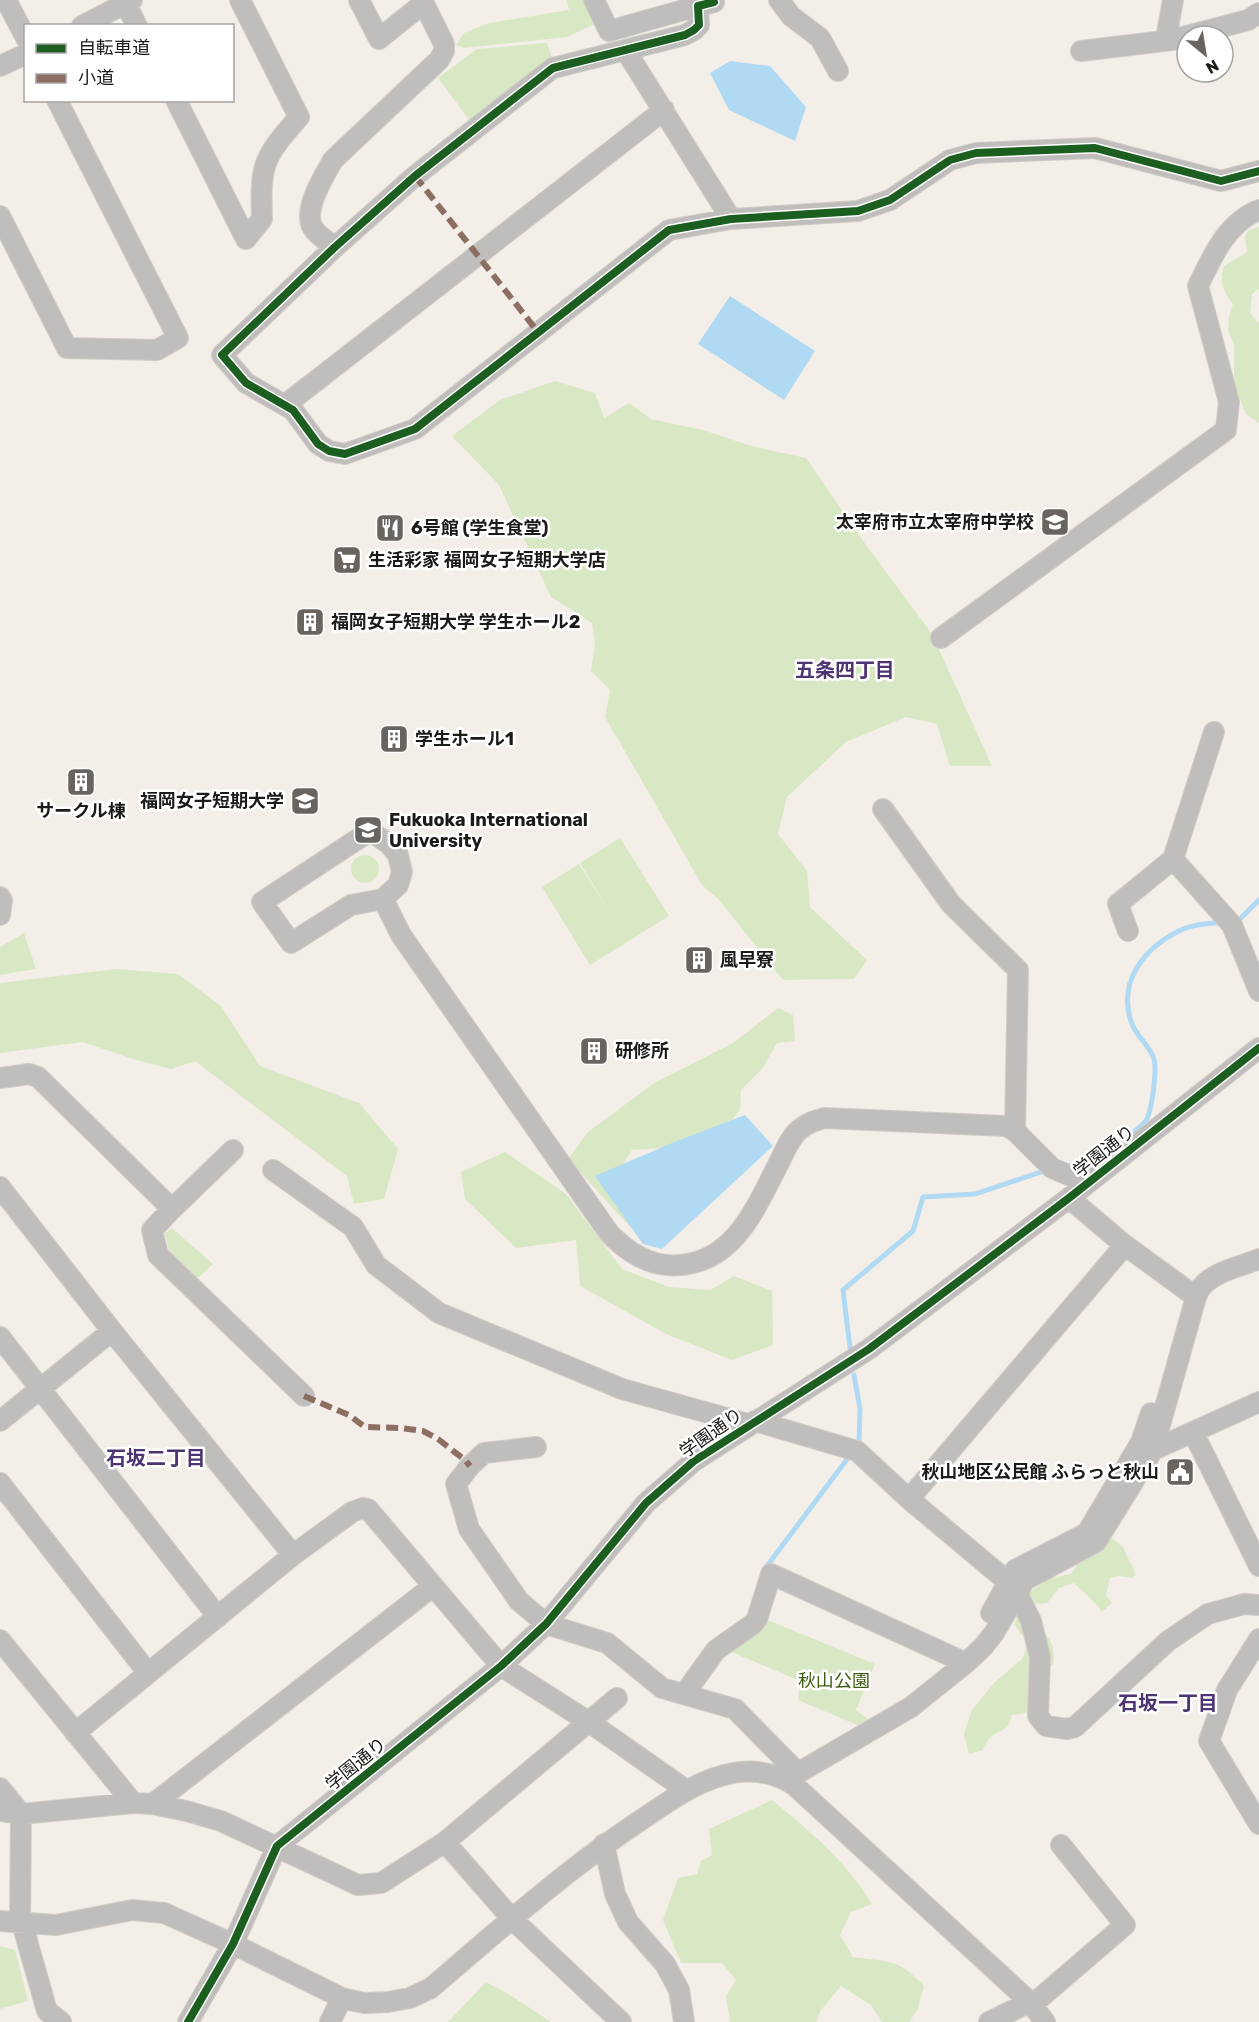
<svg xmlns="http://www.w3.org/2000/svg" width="1259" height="2022" font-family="Rubik,'Noto Sans JP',sans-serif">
<rect width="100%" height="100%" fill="#f4eee8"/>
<path fill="#d9e8c4" d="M567,0H583L595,24L567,37L464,48L456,45L464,33L489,23L569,10Z
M547,43L552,57L470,121L438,78L477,49Z
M1259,227V289L1252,294L1250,313L1259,323V423L1246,414L1238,395L1234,377V345L1228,330L1229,316L1233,304C1223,291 1219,283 1224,266L1247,252L1245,236L1249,230Z
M555,381L595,393L604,418L629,403L651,419L703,430L751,446L806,458L866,545L932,634L992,766H950L937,724L906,717L846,742L787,797L778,834L807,871L810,907L867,960L854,979L783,980L719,900L702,885L605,717L610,690L591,671L595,644L592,623L551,597L499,485L452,436L500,400Z
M620,838L669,916L590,965L542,887L579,864L610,913L580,863Z
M351 869a14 14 0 1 1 28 0a14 14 0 1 1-28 0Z
M24,933L36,969L0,975V947Z
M116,969L178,974L221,1006L260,1066L359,1103L398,1149L384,1199L354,1204L347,1176L195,1061L171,1069L136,1060L83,1042L0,1053V983Z
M778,1008L793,1015L795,1041L777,1043L762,1069L741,1090L740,1110L724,1130L687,1147L632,1150L614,1179L667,1230L631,1228L568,1159L588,1132L654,1083L733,1043Z
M505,1152L566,1194L622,1269L669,1287L710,1290L734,1276L772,1291L773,1345L732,1360L666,1334L580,1286L576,1240L516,1248L465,1199L461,1172Z
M172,1228L213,1264L196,1280L170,1255L165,1233Z
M1112,1538L1124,1548C1126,1558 1134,1564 1135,1575L1132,1578L1119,1576L1110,1578L1106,1595L1112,1603L1102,1612C1095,1601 1084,1593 1074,1583L1059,1588L1047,1603L1033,1604L1029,1593L1050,1578L1071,1574L1083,1556H1095Z
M1019,1612C1040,1630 1057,1635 1053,1665L1046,1670L1026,1713L1012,1715C1008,1734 997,1729 988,1740C985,1743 984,1747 983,1750L969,1754L964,1734L972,1710L995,1682L1022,1659L1029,1642L1021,1634L1014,1624Z
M765,1619L875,1664L856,1710L871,1721L862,1727L798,1700L800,1681L727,1650Z
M772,1800C810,1831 847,1862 872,1904L851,1912L840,1935L853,1957C889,1962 898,1958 924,1986L917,2011L909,2022H882L871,2005L841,1986L821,2010L816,2022H730L726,1996L736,1980L722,1963H681L663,1920L678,1878L697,1874L701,1861L712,1855L709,1829Z
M0,1946L15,1950L28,2001L0,2009Z
M486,1982L510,1995L551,2022H448Z"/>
<path fill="#b0daf3" d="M730,61L770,66L806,107L795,141L729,110L710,73Z
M730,296L815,351L784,400L698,344Z
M745,1115L773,1146L662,1249L643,1244L595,1176L672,1143Z"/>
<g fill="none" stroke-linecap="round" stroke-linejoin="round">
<path stroke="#b0daf3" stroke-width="5" d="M1238,921L1259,900
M1071,1165C1078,1163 1087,1163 1093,1159C1105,1154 1137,1131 1145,1122C1152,1113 1157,1070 1154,1059C1150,1046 1137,1037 1132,1024C1117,984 1142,950 1177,932C1191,924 1207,924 1222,922
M850,1348L843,1290L913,1231L923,1197L975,1194L1044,1171
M854,1375L860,1409L859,1444
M764,1570L848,1458"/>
<g stroke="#d1ccc7" stroke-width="22">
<path id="minor" d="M6,0L26,38
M124,0L137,26
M359,0L379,39L424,3
M594,0L609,31L698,6
M713,0L714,2L698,6L699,25L694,30L685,35L553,68L549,71L415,176L335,247L222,355L246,383L293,410L318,444L329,451L345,454L415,429L669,230L731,219L858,211L890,200L950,160L976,153L1095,148L1221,181L1259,171
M779,0L791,16L820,38L838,71
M1173,0L1167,33L1172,40L1248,20L1259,13
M82,26L132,0
M626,51L731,219
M1081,51L1172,40
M0,66L26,54
M176,100L246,239L262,219C260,164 263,158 299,117L240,0
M0,216L67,348L157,350L178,338L57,100
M335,247C328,242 317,235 313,228C302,210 324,176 333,160L439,60L444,51V44L422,0
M285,405L664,110
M941,638L1226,430L1229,402L1198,286C1212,257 1227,222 1259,210
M883,809L951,904L1018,970L1015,1131
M370,831L389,844L398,855L402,872L398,885L383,899L351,905L291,943L262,902Z
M1173,859L1232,925L1259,991
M0,897L2,900L0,915
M383,899L401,935L609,1233C629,1254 652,1268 681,1265C737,1260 757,1204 780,1161C785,1150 790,1138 799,1130C807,1123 814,1121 824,1118L1006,1126L1015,1131L1052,1168L1087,1183
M1128,931L1118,904L1173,859L1214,732
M0,1078L29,1074L38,1077L172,1209L152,1230L158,1255L304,1396
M273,1170L353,1227L376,1265L439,1313L622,1389L748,1424
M0,1187L112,1331L293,1555L352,1512L363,1508L368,1509L501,1666L589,1722L686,1790
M172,1209L233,1150
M1196,1297C1204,1273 1237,1268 1259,1259
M0,1337L218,1617
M0,1421L112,1331
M755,1421L857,1451L909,1499L1007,1581
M1193,1432L1259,1566
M536,1447L484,1453L470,1466L456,1484L469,1529L519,1601L546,1624L607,1643L662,1688L735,1709L798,1773
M1153,1450L1259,1402
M0,1483L148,1673
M909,1499L1125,1245
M1017,1593L1031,1621L1040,1657L1038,1716L1046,1726L1067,1729L1075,1727L1168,1641L1208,1614L1244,1604L1259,1605
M991,1613L1015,1570L1087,1533L1141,1442L1151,1413
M1259,1639L1227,1690L1209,1741L1259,1824
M0,1640L133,1803
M685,1693L716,1650L753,1624L757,1619L771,1574L966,1663
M75,1733L293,1555
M786,1780L911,1707L966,1663L983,1647L994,1633L1025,1580L1096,1542L1153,1450L1196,1297L1122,1243L1069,1198
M0,1788L21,1814L0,1811
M153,1804L432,1587
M445,1842L512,1919L621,2022
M604,1844L615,1894L628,1922L665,1964L679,1990L684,2022
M0,1921L56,1925L132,1910L164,1913L233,1944L342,1998L364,2003L388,2002L410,1998L431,1988C500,1929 568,1868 644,1818C672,1799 700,1779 733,1773C755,1769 775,1773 794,1785L1030,2002L1045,2022
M20,1922L21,1814L133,1803L153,1804L186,1811L221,1821L358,1885L381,1883L445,1842L617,1698
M22,1923L47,2011L61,2022
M1032,2005L1125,1925L1061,1845
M188,2022L233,1944L277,1846L501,1666L546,1624L646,1503L694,1461L869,1349L1069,1198L1259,1048
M330,2022L342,1998
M989,2022L1030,2002"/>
</g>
<use href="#minor" stroke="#c0bebc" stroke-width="20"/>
<path stroke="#8d6e63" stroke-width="6" stroke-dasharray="12 6" stroke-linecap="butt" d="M415,176L538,332
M304,1396L349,1415L365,1427L401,1428L423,1431L438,1439L465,1460L470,1466"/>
<g stroke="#fff" stroke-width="11">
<path id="cycleway" d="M713,0L714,2L698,6L699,25L694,30L685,35L553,68L549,71L415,176L335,247L222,355L246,383L293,410L318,444L329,451L345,454L415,429L669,230L731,219L858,211L890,200L950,160L976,153L1095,148L1221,181L1259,171
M188,2022L233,1944L277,1846L501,1666L546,1624L646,1503L694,1461L869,1349L1069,1198L1259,1048"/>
</g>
<use href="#cycleway" stroke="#1b5e20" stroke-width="8"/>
</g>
<defs>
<g id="school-square" transform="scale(1.5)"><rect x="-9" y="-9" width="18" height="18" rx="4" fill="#696460" stroke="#fff"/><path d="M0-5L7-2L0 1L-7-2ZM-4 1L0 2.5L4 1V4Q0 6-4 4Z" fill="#fff"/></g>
<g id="restaurant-square" transform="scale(1.5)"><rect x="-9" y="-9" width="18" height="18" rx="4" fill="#696460" stroke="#fff"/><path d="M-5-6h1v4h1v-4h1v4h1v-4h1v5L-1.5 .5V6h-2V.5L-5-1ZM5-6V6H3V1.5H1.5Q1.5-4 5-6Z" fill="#fff"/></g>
<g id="supermarket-square" transform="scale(1.5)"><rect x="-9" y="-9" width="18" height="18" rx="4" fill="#696460" stroke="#fff"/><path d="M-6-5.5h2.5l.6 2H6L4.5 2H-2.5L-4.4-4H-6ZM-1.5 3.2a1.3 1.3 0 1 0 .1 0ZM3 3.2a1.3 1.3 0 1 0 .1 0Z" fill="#fff"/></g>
<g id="building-square" transform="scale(1.5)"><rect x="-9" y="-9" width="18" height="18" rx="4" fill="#696460" stroke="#fff"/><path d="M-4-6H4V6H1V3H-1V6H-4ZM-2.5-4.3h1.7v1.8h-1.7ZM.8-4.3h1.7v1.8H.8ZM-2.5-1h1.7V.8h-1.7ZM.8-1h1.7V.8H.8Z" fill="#fff"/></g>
<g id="university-square" transform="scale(1.5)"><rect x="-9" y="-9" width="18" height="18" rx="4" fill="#696460" stroke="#fff"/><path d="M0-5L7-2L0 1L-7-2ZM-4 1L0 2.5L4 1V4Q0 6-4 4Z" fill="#fff"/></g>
<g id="civic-square" transform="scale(1.5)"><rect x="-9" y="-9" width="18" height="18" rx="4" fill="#696460" stroke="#fff"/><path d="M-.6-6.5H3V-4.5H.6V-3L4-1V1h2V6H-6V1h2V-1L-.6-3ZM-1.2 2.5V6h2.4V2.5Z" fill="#fff"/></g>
</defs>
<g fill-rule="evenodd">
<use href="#school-square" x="1055" y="522"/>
<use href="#restaurant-square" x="390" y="528"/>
<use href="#supermarket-square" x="347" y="560"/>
<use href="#building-square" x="310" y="622"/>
<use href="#building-square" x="394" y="739"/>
<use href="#building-square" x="81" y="782"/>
<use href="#university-square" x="305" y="801"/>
<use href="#university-square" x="368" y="830"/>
<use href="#building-square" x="699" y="960"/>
<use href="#building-square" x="594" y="1051"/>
<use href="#civic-square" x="1180" y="1472"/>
</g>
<g text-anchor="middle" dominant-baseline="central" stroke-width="5" stroke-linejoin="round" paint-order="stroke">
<g font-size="18" font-weight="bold" fill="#1e1a17" stroke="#fff" text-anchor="start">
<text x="1034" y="522" text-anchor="end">太宰府市立太宰府中学校</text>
<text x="411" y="528">6号館 (学生食堂)</text>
<text x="368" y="560">生活彩家 福岡女子短期大学店</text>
<text x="331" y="622">福岡女子短期大学 学生ホール2</text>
<text x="415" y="739">学生ホール1</text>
<text x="284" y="801" text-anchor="end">福岡女子短期大学</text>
<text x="81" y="811" text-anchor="middle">サークル棟</text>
<text x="389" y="820">Fukuoka International<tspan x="389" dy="21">University</tspan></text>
<text x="720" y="960">風早寮</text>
<text x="615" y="1051">研修所</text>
<text x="1159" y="1472" text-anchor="end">秋山地区公民館 ふらっと秋山</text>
</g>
<g font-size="18" fill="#1e1a17" stroke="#fff">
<text transform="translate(1104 1151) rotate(-38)">学園通り</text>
<text transform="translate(711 1433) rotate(-35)">学園通り</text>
<text transform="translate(356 1764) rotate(-39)">学園通り</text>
</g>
<g font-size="18" fill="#3b5c12" stroke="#fff">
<text x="834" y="1681">秋山公園</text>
</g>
<g font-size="20" font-weight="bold" fill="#4d3571" stroke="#fff">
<text x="845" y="670">五条四丁目</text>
<text x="156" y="1458">石坂二丁目</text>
<text x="1168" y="1703">石坂一丁目</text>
</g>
</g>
<rect x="24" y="24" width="210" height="78" fill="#ffffff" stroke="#a5a3a2" stroke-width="1.5"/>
<rect x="36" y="44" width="30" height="9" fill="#1b5e20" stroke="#a5a3a2" stroke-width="1.5"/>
<text x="78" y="54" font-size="18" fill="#1e1a17">自転車道</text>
<rect x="36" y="74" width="30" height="9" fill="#8d6e63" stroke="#a5a3a2" stroke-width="1.5"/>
<text x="78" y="84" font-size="18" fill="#1e1a17">小道</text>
<g transform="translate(1205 54) rotate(150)"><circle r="28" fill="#ffffff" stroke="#a5a3a2" stroke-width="1.5"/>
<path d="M0-4.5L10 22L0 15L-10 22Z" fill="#696460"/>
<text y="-9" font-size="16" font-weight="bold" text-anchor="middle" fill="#1e1a17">N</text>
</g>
</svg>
